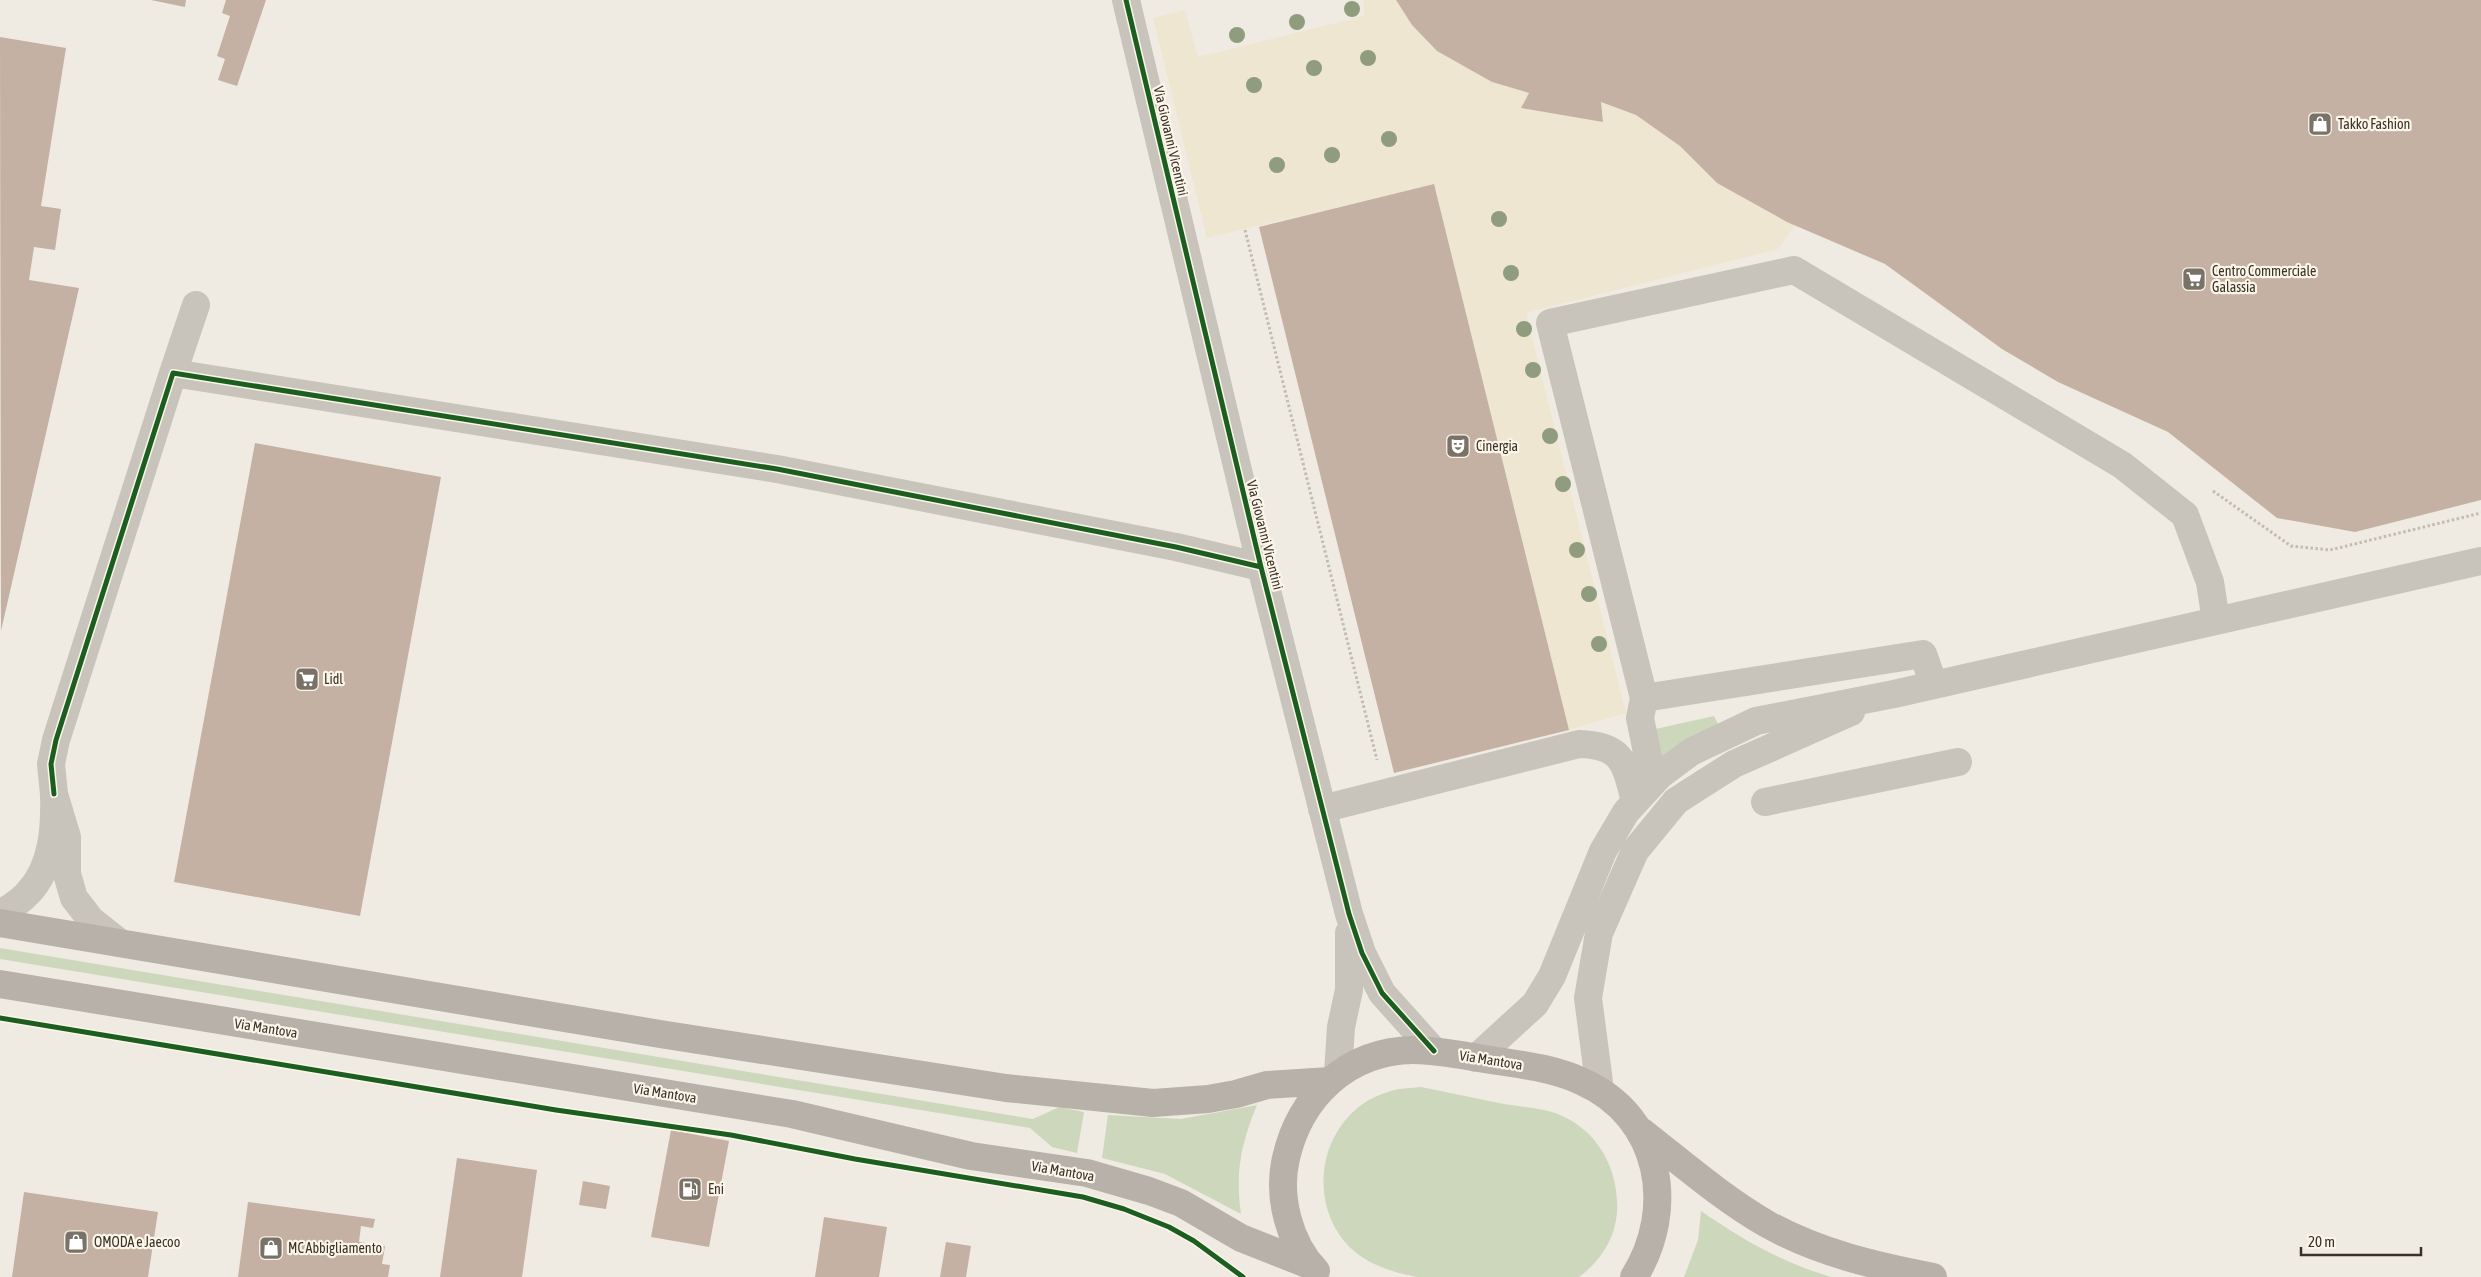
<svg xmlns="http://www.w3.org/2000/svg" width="2481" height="1277" font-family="'Asap Condensed',sans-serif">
<rect width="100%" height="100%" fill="#efebe3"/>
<path fill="#cdd7bb" d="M1714,716L1719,726L1664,765L1651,730Z
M0,948L1033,1119L1059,1107L1084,1112L1077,1153L1052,1147L1030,1128L0,959Z
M1421,1087C1449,1093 1476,1098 1504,1104C1521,1107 1543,1108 1560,1115C1596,1130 1616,1165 1617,1202C1619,1232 1603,1260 1579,1277H1417C1391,1272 1362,1263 1344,1241C1303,1190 1326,1108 1391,1091C1400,1088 1412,1088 1421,1087Z
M1257,1105C1241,1144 1235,1172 1241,1214L1165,1174L1102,1158L1108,1115L1181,1119Z
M1701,1211C1745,1241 1781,1262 1831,1277H1684L1698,1240Z"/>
<path fill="#eee6d1" d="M1363,0H1396L1412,25L1437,51L1492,82L1529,93L1522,108L1603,122L1601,102L1636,115L1680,146L1717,183L1795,225L1778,249L1526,313L1626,713L1569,730L1434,184L1207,238L1153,18L1185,10L1198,57L1364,16Z"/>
<path fill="#c4b1a3" d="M151,0H186L185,7Z
M226,0H266L237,86L218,80L225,59L217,56L230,16L222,13Z
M1396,0H2481V500L2355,532L2277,518L2168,432L2058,382L2002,349L1885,264L1787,222L1717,183L1680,146L1636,115L1601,102L1603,122L1521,108L1529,93L1492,82L1437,51L1412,25Z
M0,37L66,48L41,206L61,209L55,250L34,247L29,280L79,288L1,631Z
M1434,184L1569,730L1394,773L1259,227Z
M255,443L441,477L360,916L174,882Z
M671,1130L729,1141L709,1247L651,1237Z
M457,1158L537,1170L522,1277H440Z
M583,1181L610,1186L606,1209L579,1205Z
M24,1192L158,1212L148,1277H12Z
M248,1202L375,1219L373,1228L361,1226L359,1242L385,1246L382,1264L390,1265L388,1277H238Z
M824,1217L887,1227L879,1277H815Z
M946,1242L971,1246L966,1277H940Z"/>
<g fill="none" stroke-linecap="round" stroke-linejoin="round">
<path stroke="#c1bbb3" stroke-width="3" stroke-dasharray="2.5 2.5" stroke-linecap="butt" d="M1245,230L1377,760
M2213,491L2291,546L2330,550L2481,513"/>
<path stroke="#c8c3bb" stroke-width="28" d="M1126,0L1261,567L1349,914L1362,953L1382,993L1434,1051
M173,373L196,305
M1934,685L1923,654L1644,698L1550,323L1794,270L2122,465L2185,515L2210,582L2216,621
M1644,698L1640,718L1653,782
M54,794L51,764L56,740L173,373L777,469L1176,547L1261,567
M1765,802L1958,762
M1322,809L1579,744C1624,745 1625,764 1635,801
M0,914C10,908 20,902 28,893C53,867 55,827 54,794L67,837V874L74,898L91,920L120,943
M1476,1058L1535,1004L1552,976L1603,851L1626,812L1660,775L1691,752L1756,721L1894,694L2481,561
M1338,1073L1341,1027L1349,990V933
M1600,1090L1588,998L1599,933L1635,851L1676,801L1734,764L1851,712"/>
<path stroke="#b7b1aa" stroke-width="28" d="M0,923L660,1034L1006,1088L1153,1103L1208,1099L1236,1094L1267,1085L1330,1081
M0,984L792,1114L971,1156L1087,1173L1149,1191L1181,1203L1241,1238L1312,1266
M1641,1131C1682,1163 1722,1198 1767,1224C1819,1253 1876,1266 1933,1277
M1316,1271C1289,1243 1277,1196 1286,1158C1300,1097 1347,1051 1413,1050C1439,1050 1465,1056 1491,1060C1522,1065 1554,1068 1583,1082C1661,1117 1677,1209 1634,1277"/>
<g stroke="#fcf6ea" stroke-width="8">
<path id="cycleway" d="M1126,0L1261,567L1349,914L1362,953L1382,993L1434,1051
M54,794L51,764L56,740L173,373L777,469L1176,547L1261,567
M0,1018L556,1110L731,1135L855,1159L1083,1197L1124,1209L1169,1227L1194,1241L1243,1277"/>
</g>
<use href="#cycleway" stroke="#1b5e20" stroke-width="5"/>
</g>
<g fill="#8f9c7d">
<circle cx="1352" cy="9" r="8"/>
<circle cx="1297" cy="22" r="8"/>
<circle cx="1237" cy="35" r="8"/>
<circle cx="1368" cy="58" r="8"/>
<circle cx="1314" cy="68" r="8"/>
<circle cx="1254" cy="85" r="8"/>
<circle cx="1389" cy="139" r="8"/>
<circle cx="1332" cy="155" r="8"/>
<circle cx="1277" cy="165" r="8"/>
<circle cx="1499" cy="219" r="8"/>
<circle cx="1511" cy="273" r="8"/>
<circle cx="1524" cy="329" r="8"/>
<circle cx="1533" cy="370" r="8"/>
<circle cx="1550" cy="436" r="8"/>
<circle cx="1563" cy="484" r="8"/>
<circle cx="1577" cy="550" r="8"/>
<circle cx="1589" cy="594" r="8"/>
<circle cx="1599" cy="644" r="8"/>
</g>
<defs>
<g id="shop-square" transform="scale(1.25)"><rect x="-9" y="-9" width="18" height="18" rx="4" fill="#797269" stroke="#fcf6ea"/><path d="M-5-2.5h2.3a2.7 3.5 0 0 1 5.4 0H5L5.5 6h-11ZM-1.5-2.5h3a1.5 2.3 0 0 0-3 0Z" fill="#fff"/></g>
<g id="supermarket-square" transform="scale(1.25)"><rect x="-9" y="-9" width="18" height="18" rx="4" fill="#797269" stroke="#fcf6ea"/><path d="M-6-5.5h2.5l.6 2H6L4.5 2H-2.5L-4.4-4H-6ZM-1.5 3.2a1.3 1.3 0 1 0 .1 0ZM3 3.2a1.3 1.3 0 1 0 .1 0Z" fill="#fff"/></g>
<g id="theatre-square" transform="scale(1.25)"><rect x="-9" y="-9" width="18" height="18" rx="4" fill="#797269" stroke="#fcf6ea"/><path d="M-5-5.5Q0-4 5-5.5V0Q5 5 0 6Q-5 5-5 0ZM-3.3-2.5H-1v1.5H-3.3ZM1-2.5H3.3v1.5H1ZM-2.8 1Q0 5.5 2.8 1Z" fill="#fff"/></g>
<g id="fuel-square" transform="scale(1.25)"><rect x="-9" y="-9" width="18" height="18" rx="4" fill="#797269" stroke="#fcf6ea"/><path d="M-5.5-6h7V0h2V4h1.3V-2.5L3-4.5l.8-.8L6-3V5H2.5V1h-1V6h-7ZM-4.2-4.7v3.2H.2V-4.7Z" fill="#fff"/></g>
</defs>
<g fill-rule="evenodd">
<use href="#shop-square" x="2320" y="124"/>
<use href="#supermarket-square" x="2194" y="279"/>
<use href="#theatre-square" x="1458" y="446"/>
<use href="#supermarket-square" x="307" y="679"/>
<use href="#fuel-square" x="690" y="1189"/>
<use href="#shop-square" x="76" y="1242"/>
<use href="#shop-square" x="271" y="1248"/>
</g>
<g text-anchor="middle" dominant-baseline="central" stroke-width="4.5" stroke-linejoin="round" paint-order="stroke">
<g font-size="14" fill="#3a3128" stroke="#fcf6ea" text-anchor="start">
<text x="2338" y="124">Takko Fashion</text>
<text x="2212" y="271">Centro Commerciale<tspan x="2212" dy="16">Galassia</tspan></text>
<text x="1476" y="446">Cinergia</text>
<text x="324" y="679">Lidl</text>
<text x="708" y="1189">Eni</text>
<text x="94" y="1242">OMODA e Jaecoo</text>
<text x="288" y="1248">MC Abbigliamento</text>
</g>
<g font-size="14" fill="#3a3128" stroke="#fcf6ea">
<text transform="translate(1171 141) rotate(77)">Via Giovanni Vicentini</text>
<text transform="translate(1265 535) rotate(76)">Via Giovanni Vicentini</text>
<text transform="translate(266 1028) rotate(9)">Via Mantova</text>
<text transform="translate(1491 1060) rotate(9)">Via Mantova</text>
<text transform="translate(665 1093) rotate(9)">Via Mantova</text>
<text transform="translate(1063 1171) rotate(10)">Via Mantova</text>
</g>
</g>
<path d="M2301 1247v8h120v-8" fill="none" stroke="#3a3128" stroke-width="2.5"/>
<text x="2308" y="1247" font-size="15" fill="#3a3128" stroke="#fcf6ea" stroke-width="4" paint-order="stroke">20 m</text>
</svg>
